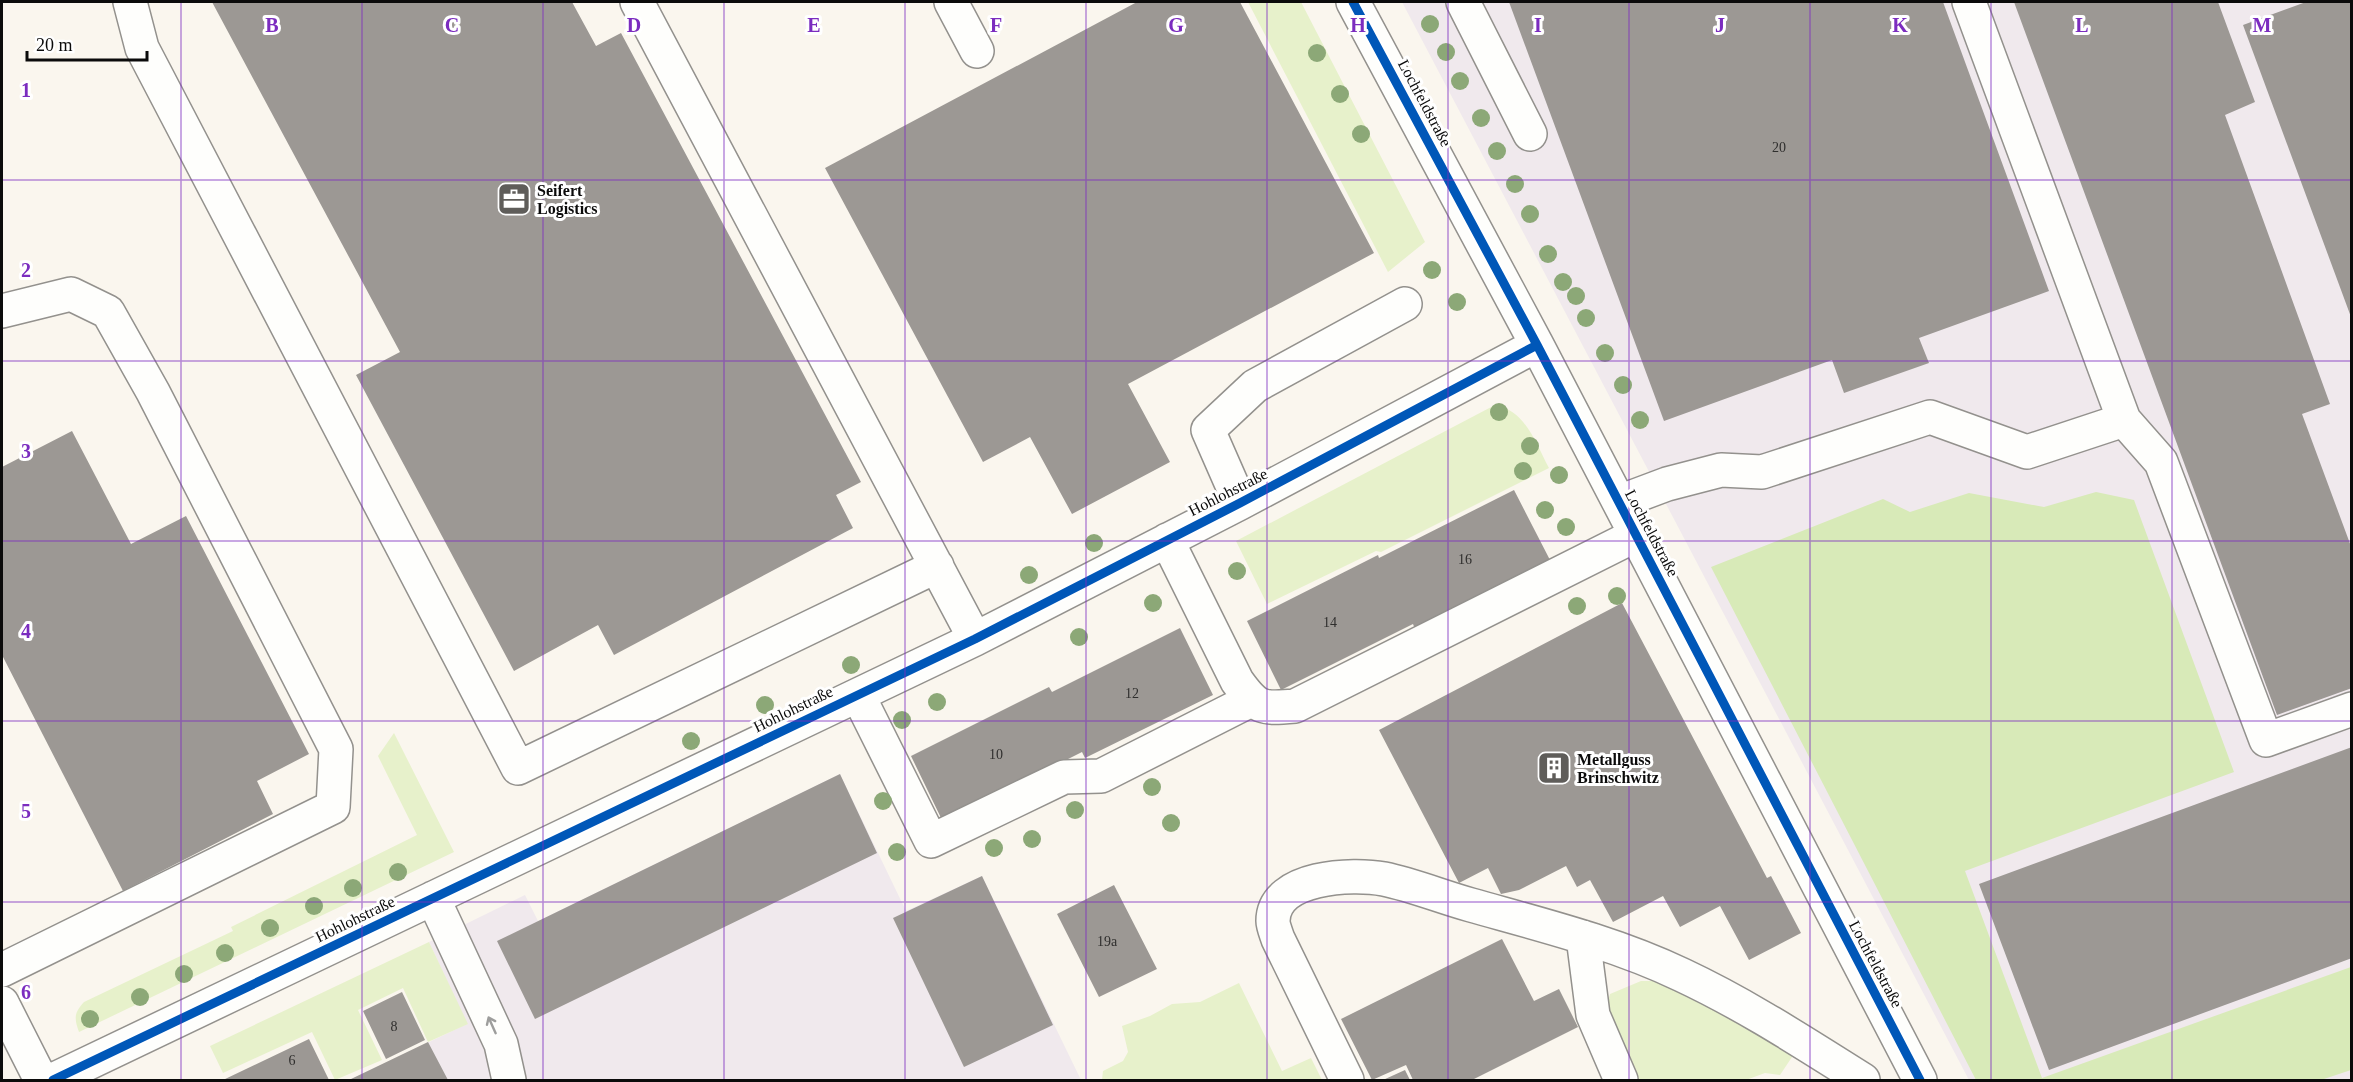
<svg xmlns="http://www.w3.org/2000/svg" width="2353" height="1082" font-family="Georgia,serif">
<rect width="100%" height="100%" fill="#faf6ee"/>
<path fill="#f0e9ed" d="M1402,2H2351V1080H1969Z
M840,774L906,911L982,876L1081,1080H349L467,1024L429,942L525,895L538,921Z"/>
<path fill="#e7f1cb" d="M1248,2H1301L1425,242L1388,272Z
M1495,405C1526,411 1535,442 1549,468L1381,552L1376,551L1267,604L1236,541Z
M394,733L454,852L79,1032C74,1018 74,1013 84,1002L233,931L231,927L417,835L378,756Z
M429,942L468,1024L428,1042L403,988L358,1010L382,1060L335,1080L312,1032L223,1073L210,1046Z
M1641,981H1671L1796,1051L1780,1075L1765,1073L1746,1080H1635L1605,1011L1610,994Z
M1239,983L1282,1071L1311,1058L1322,1080H1102L1103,1071L1123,1061L1128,1052L1122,1026L1150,1016L1172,1004L1200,1002Z"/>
<path fill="#d8eab8" d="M2096,492L2134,500L2234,772L1965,871L2042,1078L2351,967V1070L2321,1080H1976L1711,567L1883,499L1910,512L1969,493L2044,507Z"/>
<path fill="#9c9894" d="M212,2H572L596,46L621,33L861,482L836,495L853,528L614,655L598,625L514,671L356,375L400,352Z
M1137,2H1240L1374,253L1128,384L1170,462L1072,514L1030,437L983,462L825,168Z
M1509,2H1943L2049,291L1919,338L1929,363L1844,393L1832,360L1664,421Z
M2014,2H2218L2255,102L2225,115L2330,404L2302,414L2352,549V688L2277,715Z
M2306,2H2352L2351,317L2243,25Z
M72,431L131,544L186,516L309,754L257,781L273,814L123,891L2,655V467Z
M1514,490L1550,560L1415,629L1413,624L1281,690L1247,621L1378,555L1379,558Z
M1622,603L1767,878L1771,876L1801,933L1749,960L1720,906L1680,927L1663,896L1613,922L1590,880L1577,887L1566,866L1519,890L1501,894L1488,868L1459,883L1379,730Z
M1180,628L1213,695L1085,758L1082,752L943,822L911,756L1049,687L1052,692Z
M2352,747V958L2049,1070L1979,884Z
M840,774L877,853L535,1019L497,941Z
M982,876L1053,1025L964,1067L893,918Z
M1114,885L1157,969L1099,997L1057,914Z
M1502,939L1534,1001L1559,989L1578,1027L1472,1080H1413L1406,1065L1372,1080L1341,1019Z
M402,992L425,1040L386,1059L363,1011Z
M309,1039L329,1080H223Z
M428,1042L448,1080H349Z
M1405,1070L1410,1080H1383Z"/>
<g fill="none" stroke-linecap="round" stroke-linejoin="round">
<g stroke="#93918d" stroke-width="36">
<path id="minor" d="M130,2L142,48L518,768L937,566
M637,2L975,639
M951,2L977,51
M1353,2L1537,345L1920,1080
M1463,2L1530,134
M1969,2L2124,420L2161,462L2266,740L2352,709
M2,311L71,294L108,312L153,392L336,749L333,807L2,970
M1619,502L1667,484L1721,470L1762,472L1930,417L2027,452L2124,420
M1240,503L1208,430L1255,386L1405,304
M1167,540L1237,681C1257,709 1262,709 1295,706L1636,535
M858,695L931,841L1064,777L1101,776L1251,700
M433,898L501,1044L509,1080
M1583,937L1593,1015L1621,1080
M2,1003L41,1080
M53,1080L975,639L1240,503L1537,345
M1347,1080L1278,939C1276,933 1273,926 1273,921C1273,876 1353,873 1384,879C1413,885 1442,897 1471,905C1542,925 1615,943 1682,975C1746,1005 1804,1043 1863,1080"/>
</g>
<use href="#minor" stroke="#fefefc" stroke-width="33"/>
<g stroke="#fff" stroke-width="13">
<path id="cycleway" d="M1353,2L1537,345L1920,1080
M53,1080L975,639L1240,503L1537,345"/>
</g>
<use href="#cycleway" stroke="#0057b8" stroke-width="9"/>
</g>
<g fill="#8ca877">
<circle cx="1430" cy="24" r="9"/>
<circle cx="1446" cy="52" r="9"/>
<circle cx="1317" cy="53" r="9"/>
<circle cx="1460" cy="81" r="9"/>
<circle cx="1340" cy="94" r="9"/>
<circle cx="1481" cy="118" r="9"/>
<circle cx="1361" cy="134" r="9"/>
<circle cx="1497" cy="151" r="9"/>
<circle cx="1515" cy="184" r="9"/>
<circle cx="1530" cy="214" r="9"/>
<circle cx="1548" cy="254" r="9"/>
<circle cx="1432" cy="270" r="9"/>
<circle cx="1563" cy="282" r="9"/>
<circle cx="1576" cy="296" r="9"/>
<circle cx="1457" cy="302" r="9"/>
<circle cx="1586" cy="318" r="9"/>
<circle cx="1605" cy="353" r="9"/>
<circle cx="1623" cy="385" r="9"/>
<circle cx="1499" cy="412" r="9"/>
<circle cx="1640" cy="420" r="9"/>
<circle cx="1530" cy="446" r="9"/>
<circle cx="1523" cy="471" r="9"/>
<circle cx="1559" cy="475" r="9"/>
<circle cx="1545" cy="510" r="9"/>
<circle cx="1566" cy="527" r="9"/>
<circle cx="1094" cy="543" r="9"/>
<circle cx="1237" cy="571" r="9"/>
<circle cx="1029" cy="575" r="9"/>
<circle cx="1617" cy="596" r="9"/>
<circle cx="1153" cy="603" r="9"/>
<circle cx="1577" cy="606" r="9"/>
<circle cx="1079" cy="637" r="9"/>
<circle cx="851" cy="665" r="9"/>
<circle cx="937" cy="702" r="9"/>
<circle cx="765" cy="705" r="9"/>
<circle cx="902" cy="720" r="9"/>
<circle cx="691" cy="741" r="9"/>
<circle cx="1152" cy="787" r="9"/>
<circle cx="883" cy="801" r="9"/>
<circle cx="1075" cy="810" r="9"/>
<circle cx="1171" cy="823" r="9"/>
<circle cx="1032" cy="839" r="9"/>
<circle cx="994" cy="848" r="9"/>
<circle cx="897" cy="852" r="9"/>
<circle cx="398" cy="872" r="9"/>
<circle cx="353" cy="888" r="9"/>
<circle cx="314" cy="906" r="9"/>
<circle cx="270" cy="928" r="9"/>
<circle cx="225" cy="953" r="9"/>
<circle cx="184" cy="974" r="9"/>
<circle cx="140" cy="997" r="9"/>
<circle cx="90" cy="1019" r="9"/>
</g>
<defs><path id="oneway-shaft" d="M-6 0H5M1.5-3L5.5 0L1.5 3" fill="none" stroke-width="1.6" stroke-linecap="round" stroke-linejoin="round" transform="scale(1.5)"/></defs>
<use stroke="#9d9d9c" href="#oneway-shaft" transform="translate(492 1025) rotate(-114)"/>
<path fill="none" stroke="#7b2cbf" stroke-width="1.5" stroke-opacity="0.55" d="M181,2V1080M362,2V1080M543,2V1080M724,2V1080M905,2V1080M1086,2V1080M1267,2V1080M1448,2V1080M1629,2V1080M1810,2V1080M1991,2V1080M2172,2V1080M2,180H2352M2,361H2352M2,541H2352M2,721H2352M2,902H2352"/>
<defs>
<g id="office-square" transform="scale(1.725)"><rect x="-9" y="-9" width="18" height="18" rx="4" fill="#5f5d5a" stroke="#fff"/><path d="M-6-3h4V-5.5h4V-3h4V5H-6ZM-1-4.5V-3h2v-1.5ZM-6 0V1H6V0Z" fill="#fff"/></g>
<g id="building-square" transform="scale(1.725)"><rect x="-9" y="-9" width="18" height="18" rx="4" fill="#5f5d5a" stroke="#fff"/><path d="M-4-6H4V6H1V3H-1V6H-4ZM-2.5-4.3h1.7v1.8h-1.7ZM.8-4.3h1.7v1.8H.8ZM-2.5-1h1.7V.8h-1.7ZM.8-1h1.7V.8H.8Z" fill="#fff"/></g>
</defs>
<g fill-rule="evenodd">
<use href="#office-square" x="514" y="199"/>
<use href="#building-square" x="1554" y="768"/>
</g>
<g text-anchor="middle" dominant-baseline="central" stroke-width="6" stroke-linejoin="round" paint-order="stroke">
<g font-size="14" fill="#2f2e2d">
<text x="1779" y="147">20</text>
<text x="1465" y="559">16</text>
<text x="1330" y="622">14</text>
<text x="1132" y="693">12</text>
<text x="996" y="754">10</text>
<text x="1107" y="941">19a</text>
<text x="394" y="1026">8</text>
<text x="292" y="1060">6</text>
</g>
<g font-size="16" fill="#0b0b0b" stroke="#fff">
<text transform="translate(1425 103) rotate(62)">Lochfeldstraße</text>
<text transform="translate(1228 492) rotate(-27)">Hohlohstraße</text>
<text transform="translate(1652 533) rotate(62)">Lochfeldstraße</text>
<text transform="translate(793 709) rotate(-26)">Hohlohstraße</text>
<text transform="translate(355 919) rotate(-26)">Hohlohstraße</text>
<text transform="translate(1876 964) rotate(62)">Lochfeldstraße</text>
</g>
<g font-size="16" font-weight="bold" fill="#0b0b0b" stroke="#fff" text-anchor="start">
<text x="537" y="190">Seifert<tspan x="537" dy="18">Logistics</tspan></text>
<text x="1577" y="759">Metallguss<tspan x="1577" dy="18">Brinschwitz</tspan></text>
</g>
</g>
<g font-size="20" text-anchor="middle" font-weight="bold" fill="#7b2cbf" stroke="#fff" stroke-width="6" stroke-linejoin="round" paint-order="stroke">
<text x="272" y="32">B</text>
<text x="452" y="32">C</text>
<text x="634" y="32">D</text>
<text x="814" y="32">E</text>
<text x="996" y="32">F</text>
<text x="1176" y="32">G</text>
<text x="1358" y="32">H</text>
<text x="1538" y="32">I</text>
<text x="1720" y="32">J</text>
<text x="1900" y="32">K</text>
<text x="2082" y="32">L</text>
<text x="2262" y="32">M</text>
<text x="26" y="97">1</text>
<text x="26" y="277">2</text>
<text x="26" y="458">3</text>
<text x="26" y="638">4</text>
<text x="26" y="818">5</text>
<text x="26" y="999">6</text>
</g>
<rect width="2353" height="1082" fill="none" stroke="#0b0b0b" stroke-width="6"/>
<path d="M27 51v9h120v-9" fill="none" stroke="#0b0b0b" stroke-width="3"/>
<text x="36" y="51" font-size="18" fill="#0b0b0b" stroke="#ffffff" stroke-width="4.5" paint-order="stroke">20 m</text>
</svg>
